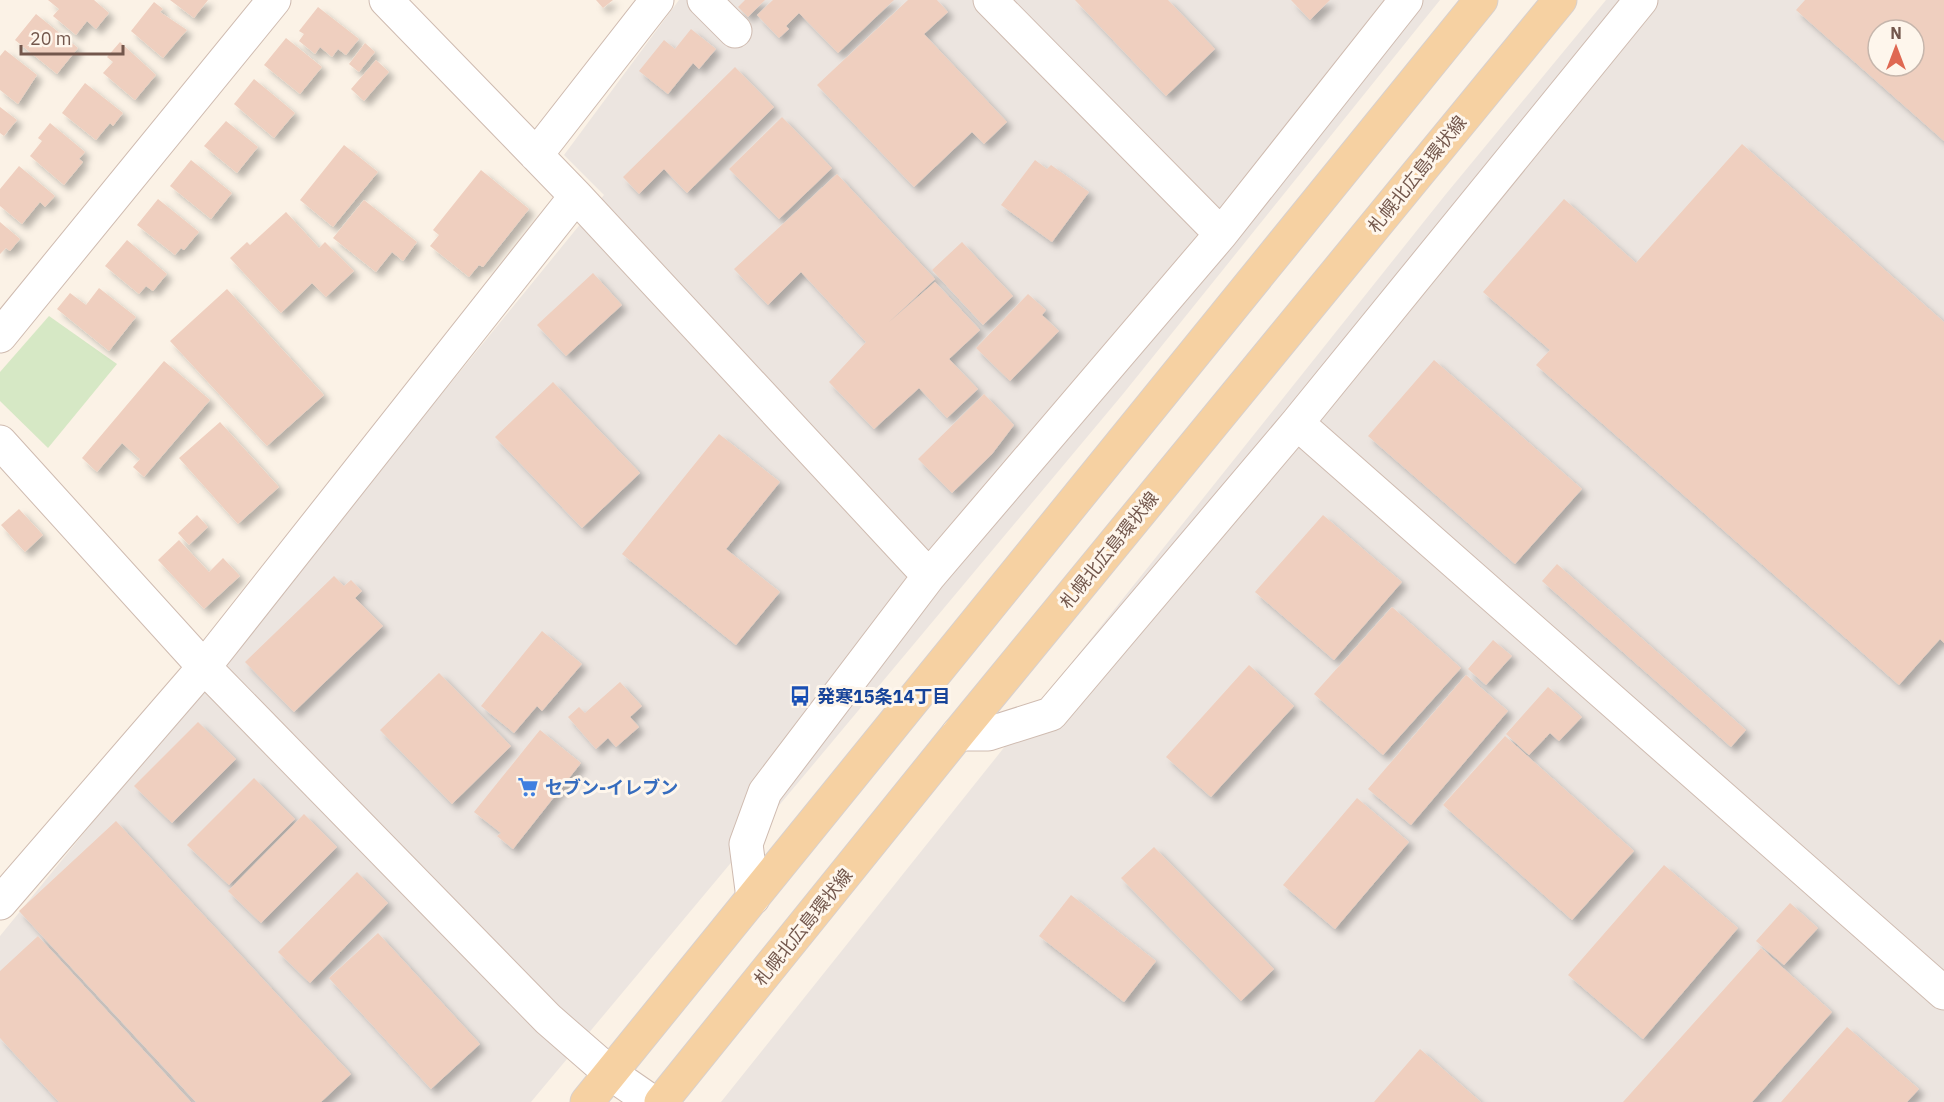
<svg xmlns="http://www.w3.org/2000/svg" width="1944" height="1102" font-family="'IBM Plex Sans','Noto Sans JP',sans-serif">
<defs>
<filter id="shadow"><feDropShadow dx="5.5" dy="5.5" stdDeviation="3" flood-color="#0004"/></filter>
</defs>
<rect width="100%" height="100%" fill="#fbf2e6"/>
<path fill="#ece5e0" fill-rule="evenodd" d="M679,0H1440L1123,394L531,1102H0V936L604,195L564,155Z
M1606,0H1944V1102H721L1446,194ZM1878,30H1914V66H1878Z"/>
<path fill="#d6e8c5" d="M49,316L117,364L48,448L0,401V372Z"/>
<path fill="#efcfbf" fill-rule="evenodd" filter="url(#shadow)" d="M48,0H94L109,13L96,29L87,21L76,35L53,16L59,9Z
M170,0H208L194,18Z
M596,0H613L603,8Z
M745,0H765L748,17L738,7Z
M773,0H894L838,53L799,13L786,26L789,29L779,38L757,15Z
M908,0H937L948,12L924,34L1007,122L984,144L972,132L914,187L817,85Z
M1075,0H1168L1215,49L1166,96Z
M1291,0H1330L1310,20Z
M1805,0H1944V141L1796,10ZM1878,30H1914V66H1878Z
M154,2L163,9L160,12L187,30L163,58L131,31Z
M318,7L359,39L346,55L338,49L332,57L320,47L315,54L299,41L304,34L299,31Z
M36,14L78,48L57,74L15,40Z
M691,29L716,49L699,69L693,63L668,94L639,71L664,40L675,49Z
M286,38L322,67L300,94L264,65Z
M120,42L156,75L135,100L103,73L113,62L107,57Z
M365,43L375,52L359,72L349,64Z
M5,50L37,75L18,104L0,90V56Z
M376,60L389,72L364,101L351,89Z
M735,67L774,107L687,193L664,169L639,194L623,177Z
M254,79L295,113L274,138L234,104Z
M85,83L123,113L113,126L110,123L96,140L62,113Z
M0,107L17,120L4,136L0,133Z
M782,117L832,168L779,219L729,169Z
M226,121L258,147L237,173L204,146Z
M50,123L85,152L79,159L83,162L64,185L30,156L42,141L38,138Z
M1742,144L1944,322V643L1940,639L1899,685L1536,365L1550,350L1483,292L1564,199L1636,263Z
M344,145L378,172L333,227L300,200Z
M191,160L232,193L211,219L170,186Z
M1035,160L1047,169L1051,165L1089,192L1052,242L1001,205Z
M19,166L55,196L45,207L40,202L22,224L0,206V189Z
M481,170L529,209L483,267L479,265L469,277L430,246L439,235L433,230Z
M837,174L935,279L888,323L935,282L980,330L949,359L978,389L947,418L919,388L874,429L829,382L866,342L801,272L768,305L734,269Z
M158,199L199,232L184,250L181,248L175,255L137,225Z
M364,200L417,242L403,261L392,252L376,272L333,238Z
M286,212L319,248L325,242L354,271L326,297L312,283L281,313L230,258L247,242L250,245Z
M0,222L20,239L10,251L6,248L0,254Z
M127,240L167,274L153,291L146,286L139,294L105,266Z
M962,242L1013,296L983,325L932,270Z
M593,273L622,305L566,356L537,325Z
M99,288L136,317L109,351L57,309L70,293L86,305Z
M227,289L324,395L267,446L170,341Z
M1028,294L1046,310L1042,315L1059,331L1010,381L976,348Z
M1434,360L1582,489L1515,564L1368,436Z
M164,361L210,400L144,477L133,467L140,459L122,443L97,472L82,458Z
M553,382L640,473L582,528L495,437Z
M984,394L1014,425L992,454L952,493L918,459Z
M220,422L279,487L238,524L179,458Z
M719,434L780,482L726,549L780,592L736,645L622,554Z
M19,509L43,535L25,552L1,525Z
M197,515L208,527L189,545L178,533Z
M1323,515L1402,582L1334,660L1255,592Z
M179,540L209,572L223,558L240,576L204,609L158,560Z
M1557,564L1746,730L1731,747L1542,581Z
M334,576L344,586L351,580L362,591L355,598L383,626L294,712L245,662Z
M1392,607L1461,668L1383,755L1314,694Z
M542,631L582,664L542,711L537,706L514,733L481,706Z
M1493,640L1512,656L1486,685L1468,669Z
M1249,665L1294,706L1211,797L1166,757Z
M439,673L511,746L452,804L380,730Z
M1466,675L1508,711L1411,825L1368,789Z
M620,682L642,706L630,717L639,727L616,747L608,738L596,749L568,717L579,707L585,713Z
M1548,687L1582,717L1559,741L1550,733L1529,755L1506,734Z
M198,722L236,759L172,823L134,786Z
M540,730L581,763L513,849L497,836L501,833L474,812Z
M1505,736L1634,851L1572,920L1443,805Z
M254,778L295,819L229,885L187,845Z
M1357,798L1409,842L1335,929L1283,885Z
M304,814L337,847L261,923L228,891Z
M116,821L351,1074L321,1102H196L19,911Z
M1154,847L1274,969L1241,1001L1121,878Z
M1664,865L1738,928L1643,1039L1568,975Z
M357,872L388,903L310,983L278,952Z
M1071,895L1156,961L1124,1002L1039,936Z
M1790,903L1818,928L1784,965L1756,941Z
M378,933L480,1044L431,1089L329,978Z
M38,936L191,1102H59L0,1038V971Z
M1761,948L1832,1012L1752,1102H1623Z
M1847,1027L1919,1089L1907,1102H1781Z
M1420,1049L1481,1102H1374Z"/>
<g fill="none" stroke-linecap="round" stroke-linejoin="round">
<g stroke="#cfbbb0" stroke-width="35">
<path id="minor" d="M386,0L576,196L929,576
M704,0L735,31
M990,0L1221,234
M536,155L657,0
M0,336L274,0
M1297,423L1944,993
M0,442L204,667L548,1019L610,1073L652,1102
M958,734H988L1051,714L1297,423L1641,0
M753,898L746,844L765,792L929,576L1221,234L1406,0
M0,903L204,667L576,196"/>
</g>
<g stroke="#d8d0cd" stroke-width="35">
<path id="major" d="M587,1102L1481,0
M661,1102L958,734L1560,0"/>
</g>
<use href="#minor" stroke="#fff" stroke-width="33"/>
<use href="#major" stroke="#f6d1a2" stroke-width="33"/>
</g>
<defs>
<g id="bus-bare" transform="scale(1.62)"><path d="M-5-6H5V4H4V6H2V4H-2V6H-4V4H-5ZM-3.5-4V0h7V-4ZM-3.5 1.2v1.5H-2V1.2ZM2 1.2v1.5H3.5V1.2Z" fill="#1a4fb4" stroke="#fef6ec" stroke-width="2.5" paint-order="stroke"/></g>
<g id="supermarket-bare" transform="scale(1.62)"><path d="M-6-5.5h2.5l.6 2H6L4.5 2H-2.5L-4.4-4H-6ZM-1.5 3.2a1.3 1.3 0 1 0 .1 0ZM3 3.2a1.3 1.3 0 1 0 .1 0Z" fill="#3f7fe0" stroke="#fef6ec" stroke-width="2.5" paint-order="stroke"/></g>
</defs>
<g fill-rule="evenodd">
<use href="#bus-bare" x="800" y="696"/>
<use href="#supermarket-bare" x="528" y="787"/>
</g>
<g text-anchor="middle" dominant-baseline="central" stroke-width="6" stroke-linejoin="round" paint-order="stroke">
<g font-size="18" fill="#73574c" stroke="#fef6ec">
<text transform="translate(1417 174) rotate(-51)">札幌北広島環状線</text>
<text transform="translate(1109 550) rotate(-51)">札幌北広島環状線</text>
<text transform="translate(803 927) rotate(-51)">札幌北広島環状線</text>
</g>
<g font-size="18" font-weight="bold" fill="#164399" stroke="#fef6ec" text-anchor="start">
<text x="817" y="696">発寒15条14丁目</text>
</g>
<g font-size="18" font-weight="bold" fill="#366cbe" stroke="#fef6ec" text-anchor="start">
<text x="545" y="787">セブン-イレブン</text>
</g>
</g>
<g transform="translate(1896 48)"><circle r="28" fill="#fef6ec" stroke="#c6b6ac" stroke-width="1.5"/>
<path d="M0-4.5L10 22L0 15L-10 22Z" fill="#df6852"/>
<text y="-9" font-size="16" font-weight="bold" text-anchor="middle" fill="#73574c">N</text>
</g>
<path d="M21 45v9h102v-9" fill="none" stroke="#73574c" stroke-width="3"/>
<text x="30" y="45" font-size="18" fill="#73574c" stroke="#fef6ec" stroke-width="4.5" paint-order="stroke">20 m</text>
</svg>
